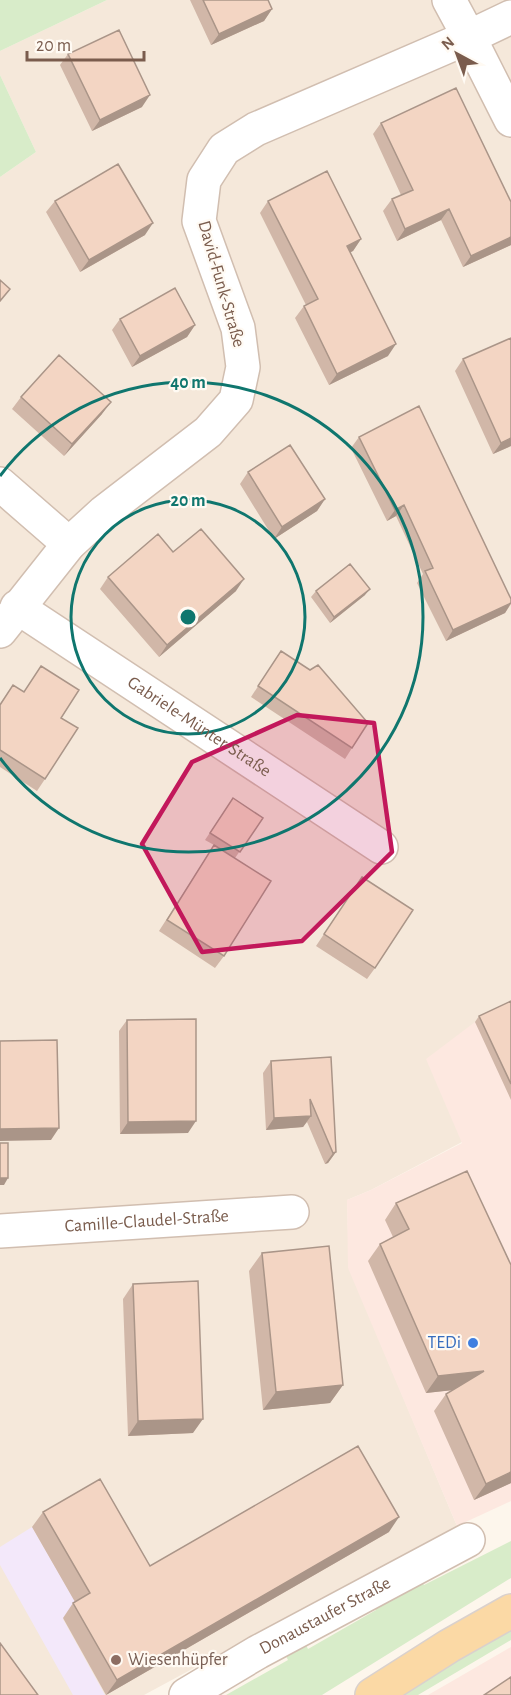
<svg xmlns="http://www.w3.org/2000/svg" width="511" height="1695" font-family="'Alegreya Sans',sans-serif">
<rect width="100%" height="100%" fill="#fdf6ec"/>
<path fill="#f5e8da" d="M107,0H511V1005L462,1142L371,1190L347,1200L349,1268L457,1526L144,1695H0V177L36,152L0,75V51Z"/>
<path fill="#fde8e0" d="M511,1005V1501L457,1526L348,1268L347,1200L371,1190L462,1143L426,1059L475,1022Z
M511,1647V1695H428L454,1680Z"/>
<path fill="#f3e8fa" d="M32,1527L79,1608L63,1619L105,1695H73L0,1565V1547Z"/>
<path fill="#d8ecc9" d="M0,0H107L0,51Z
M0,75L36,152L0,177Z
M511,1541V1578L322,1695H226L288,1660L282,1648L301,1635L308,1649L376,1610L372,1599L417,1574L424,1585Z
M511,1628V1640L418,1695H397Z"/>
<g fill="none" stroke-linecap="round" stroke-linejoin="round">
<g stroke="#d1beb0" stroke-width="36">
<g id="minor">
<path d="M511,17L469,37L511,120"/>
<path d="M0,484L69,544"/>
<path id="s1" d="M17,607L381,847"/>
<path d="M0,631L69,544L104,512L208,432L236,400L243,367L238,328L199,221L204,180L224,149L256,129L469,37L449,0"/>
<path id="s2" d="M0,1231L292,1212"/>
<path id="s3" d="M186,1695L258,1652L468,1540"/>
</g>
</g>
<g stroke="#dad1cd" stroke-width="36">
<path id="major" d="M372,1695L449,1646L511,1611"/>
</g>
<use href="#minor" stroke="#fff" stroke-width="33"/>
<use href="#major" stroke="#fbd9a5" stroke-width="33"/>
</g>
<path fill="#d1b7a8" d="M190,0H268L272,9L264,21L211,45Z
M68,54L142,107L92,131L60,65Z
M381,123L511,202V245L463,267L441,220L397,241L383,211L392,199L401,195L373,134Z
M55,201L145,235L80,272L46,212Z
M268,201L361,239L353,251L350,252L388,356L329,385L295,318L304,306L306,305L260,213Z
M120,319L195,325L187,337L132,367L112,330Z
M463,359L511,446L493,454L455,371Z
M21,397L102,414L64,456L12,409Z
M359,437L511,599V604L505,613L446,641L417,583L423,574L396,516L387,521L351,448Z
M248,472L325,499L317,511L274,539L240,484Z
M173,552L236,591L159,657L100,589L108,577Z
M316,591L365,595L330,623L311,597Z
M281,651L352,748L345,759L251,697Z
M13,685L61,718L45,779L37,791L0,767V704Z
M233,798L263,818L235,858L224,956L215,968L159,931L214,845L205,840Z
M362,877L375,968L367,979L316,946Z
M511,1001V1100L475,1022L479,1016Z
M127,1020L188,1133L120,1134L119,1031Z
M331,1057L336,1152L328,1163L325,1164L307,1122L303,1127L266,1130L263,1073L271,1061Z
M467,1171L511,1483L474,1500L434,1411L446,1394L452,1390L426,1393L368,1261L380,1244L393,1237L385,1220L396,1203Z
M262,1253L343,1385L330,1403L263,1410L249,1271Z
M133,1284L193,1433L128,1436L123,1299Z
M43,1512L150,1566L389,1532L106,1695L63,1618L73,1603L75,1602L32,1527Z"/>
<path fill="#aa9588" d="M272,9L264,21L211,45L219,34Z
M150,95L142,107L92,131L100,120Z
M449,209L441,220L397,241L405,229Z
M153,223L145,235L80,272L89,260Z
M511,237V245L463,267L471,256Z
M361,239L353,251L339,258L347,246Z
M195,325L187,337L132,367L140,356Z
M396,344L388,356L329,385L337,374Z
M111,402L102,414L64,456L72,444Z
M511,438V446L493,454L501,443Z
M325,499L317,511L274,539L282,527Z
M404,505L396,516L387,521L395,510Z
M244,579L236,591L159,657L167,645Z
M370,589L365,595L330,623L334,617Z
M511,603L505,613L446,641L453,630Z
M311,1116L303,1127L266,1130L274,1118Z
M196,1121L188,1133L120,1134L128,1122Z
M59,1128L51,1140L0,1141V1129Z
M336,1152L328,1163L325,1164L333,1153Z
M0,1178H8L4,1185H0Z
M484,1371L473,1388L426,1393L438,1376Z
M343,1385L330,1403L263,1410L276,1392Z
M203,1419L193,1433L128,1436L138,1421Z
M511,1472V1483L474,1500L486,1484Z
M399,1517L389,1532L106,1695L117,1680Z"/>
<path fill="#f3d5c3" stroke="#aa9588" stroke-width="1.5" d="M203,0H268L272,9L219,34Z
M119,30L150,95L100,120L68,54Z
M456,88L511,202V237L471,256L449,209L405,229L392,199L413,190L381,123Z
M118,164L153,223L89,260L55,201Z
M327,171L361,239L347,246L396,344L337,374L304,306L318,299L268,201Z
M0,280L10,289L0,301Z
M175,288L195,325L140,356L120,319Z
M511,338V438L501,443L463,359Z
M59,355L111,402L72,444L21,397Z
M419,406L511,599V603L453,630L425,571L433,568L404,505L395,510L359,437Z
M290,445L325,499L282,527L248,472Z
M201,529L244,579L167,645L108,577L158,534L173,552Z
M350,564L370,589L334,617L316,591Z
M281,651L310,670L318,665L368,723L352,748L258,686Z
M41,666L79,690L61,718L78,728L45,779L0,750V705L13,685L24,692Z
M233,798L263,818L240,852L210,833Z
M214,845L271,881L224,956L167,920Z
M362,877L413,910L375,968L324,934Z
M511,1001V1084L479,1016Z
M196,1019V1121L128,1122L127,1020Z
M57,1040L59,1128L0,1129V1041Z
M331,1057L336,1152L333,1153L310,1099L311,1116L274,1118L271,1061Z
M0,1143H8V1178H0Z
M467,1171L511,1265V1472L486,1484L446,1394L484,1371L438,1376L380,1244L409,1229L396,1203Z
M329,1246L343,1385L276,1392L262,1253Z
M198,1281L203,1419L138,1421L133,1284Z
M358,1446L399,1517L117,1680L73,1603L90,1593L43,1512L100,1479L150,1566Z
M0,1643L38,1695H0Z
M511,1677V1695H484Z"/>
<path fill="#c2185b" fill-opacity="0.2" stroke="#c2185b" stroke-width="4.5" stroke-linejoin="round" d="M297,715L374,723L392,852L302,941L202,952L142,844L192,762Z"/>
<g fill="none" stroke="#0f766e" stroke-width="3">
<circle cx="188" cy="617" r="117"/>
<path d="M0 476A235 235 0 1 1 0 758"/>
</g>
<circle fill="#3f7fe0" stroke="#fffaf3" stroke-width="2" cx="473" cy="1343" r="6"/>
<circle fill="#8d6e63" stroke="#fffaf3" stroke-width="2" cx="116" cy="1660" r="6"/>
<g text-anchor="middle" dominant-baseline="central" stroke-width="4.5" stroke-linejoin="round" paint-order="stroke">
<g font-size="18" fill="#7a5c4d" stroke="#fffaf3">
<text transform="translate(221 284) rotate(74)">David-Funk-Straße</text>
<text stroke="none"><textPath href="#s1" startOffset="218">Gabriele-Münter-Straße</textPath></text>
<text stroke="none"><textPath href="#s2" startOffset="147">Camille-Claudel-Straße</textPath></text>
<text stroke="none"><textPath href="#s3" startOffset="160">Donaustaufer Straße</textPath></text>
</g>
<g font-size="18" fill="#366cbe" stroke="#fffaf3" text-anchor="end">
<text x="461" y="1343">TEDi</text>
</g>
<g font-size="18" fill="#785e54" stroke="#fffaf3" text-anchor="start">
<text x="128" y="1660">Wiesenhüpfer</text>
</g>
</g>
<circle cx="188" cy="617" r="9" fill="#0f766e" stroke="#fffaf3" stroke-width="3"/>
<g font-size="18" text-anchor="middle" font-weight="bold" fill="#0f766e" stroke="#fffaf3" stroke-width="4.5" stroke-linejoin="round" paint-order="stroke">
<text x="188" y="388">40 m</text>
<text x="188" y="506">20 m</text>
</g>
<g transform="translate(457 54) rotate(319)" stroke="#fffaf3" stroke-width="4.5" paint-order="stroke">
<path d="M0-4.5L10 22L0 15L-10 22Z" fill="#7a5c4d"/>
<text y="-9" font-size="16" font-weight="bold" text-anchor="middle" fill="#7a5c4d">N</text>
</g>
<path d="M27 51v9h117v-9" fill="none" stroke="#7a5c4d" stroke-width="3"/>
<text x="36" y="51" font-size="18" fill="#7a5c4d" stroke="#fffaf3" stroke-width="4.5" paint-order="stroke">20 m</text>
</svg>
